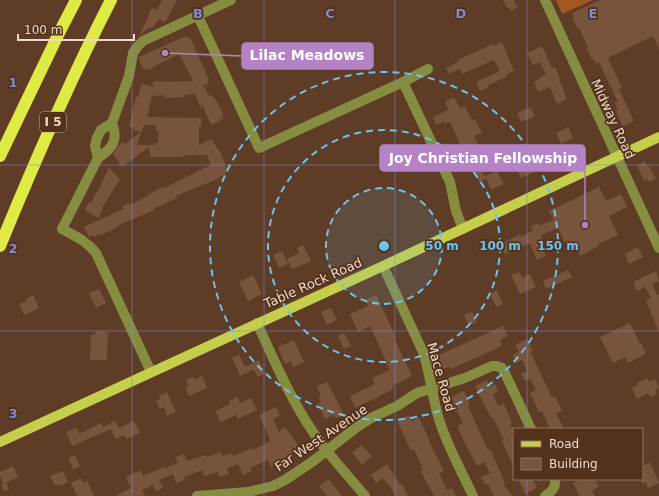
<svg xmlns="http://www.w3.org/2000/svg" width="659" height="496" font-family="'DejaVu Sans',sans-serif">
<rect width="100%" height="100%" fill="#5f3c25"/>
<path fill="#a35820" d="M556,0H593L562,14Z"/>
<path fill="#79543c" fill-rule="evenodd" d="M162,0H177L165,22L159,19L152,28L150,27L139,36L150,13H149L152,8L157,10Z
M503,0H514L517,8L511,11L509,7L507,8Z
M600,0H659V49L653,36L608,58L622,88L619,89L634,121L622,126L616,111L618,110L615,103L618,102L599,62L596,64L594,59L592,60L587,49L588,48L579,28L578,29L572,18H574L572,13Z
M186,36L188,38L190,37L209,80L207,81L208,84L203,86L210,96L212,95L214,99L215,98L224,116L219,119H224L211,125L202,104L201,109L195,94L184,95V97L168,98L164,97V95L152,96L147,117L201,118V127H199V145L211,139L221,153L228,172L215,180L176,196L177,198L160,206L154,208L155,210L123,223L117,226L118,227L101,235L100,234L94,237V235L89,237L84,227L123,209L122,206L129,203V205L148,196L147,195L163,187L164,188L211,165L207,155H186V156H182V157H150L149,147L122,167L113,154L119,145L124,142L125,144L141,132L133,130L134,128L129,127L136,96L138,97L141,86H142L143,84L154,87L152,82L164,81V82L193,81L179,54L147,70L146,68L144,70L139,59V57ZM144,125H156V131H159L158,143H155V145H137Z
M502,42L514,71L507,74L508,76L488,85L489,87L480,91L476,82L500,71L494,60L462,74L460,69L449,74L446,68L458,62L457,60L493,44L494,46Z
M542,46L552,68L555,67L560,79L559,80L567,99L557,104L550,87L538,92L534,82L541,78L540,77L546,74L540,62L533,65L527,53Z
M454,97L460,108L465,106L472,120L475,119L482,133L474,136L483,156L477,160L486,179L479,182L471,163L467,164L463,155L459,157L456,149L461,147L451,124L449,122L445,124L444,121L436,125L433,117L449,110L445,102Z
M530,107L535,116L521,122L517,113Z
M568,127L573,138L561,144L556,133Z
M519,151L528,168L532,166L535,172L521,178L510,156Z
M645,161L647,167L649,166L656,179L649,182L647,179L644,181L637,166Z
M109,168L120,179L102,208H103L98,218L85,210L89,202L91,203L96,192L97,193Z
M497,171L504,184L491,190L485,176Z
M599,187L606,201L621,194L627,207L609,216L618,235L598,244L599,246L580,256L577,249L570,253L558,228L541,235L543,240L539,242L546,256L537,260L530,243L505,254L500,244L519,235L520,237L533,231L531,227L538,223L539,226L554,220L549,211Z
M303,245L311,261L292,269L287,259L299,253L297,248Z
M638,247L643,257L629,264L625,254Z
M282,251L288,264L279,268L273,255Z
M568,270L572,277L546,289L543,281Z
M656,271L659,281L652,284L657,295L659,294V333L646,300L651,298L645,287L637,291L633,282Z
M519,272L522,278L530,274L536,287L520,294L511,275Z
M253,275L262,294L248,301L239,282Z
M99,289L106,303L96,308L89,293Z
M497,290L503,304L496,307L490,294Z
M33,295L39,308L24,315L19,304L27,301L26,299Z
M376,295L396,337L394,338L412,376L392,386L394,389L355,408L350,396L375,384L372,378L390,370L370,326L358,332L350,314L368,306L365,300Z
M331,308L337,320L327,325L321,312Z
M472,312L477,322L469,325L464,315Z
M630,323L640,344L641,343L646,354L628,363L625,357L613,363L600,337Z
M503,326L508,336L500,340L502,346L451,369L450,366L443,369L437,356Z
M96,331L108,332L107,360H90L91,335H95Z
M344,333L351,346L344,349L338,336Z
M527,339L533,350L531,351L532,355L552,398L555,396L562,411L556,413L564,429H550L542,411L539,412L530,393L536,390L530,379L525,381L521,374L527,371L522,360L516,363L513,355L519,352L515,345Z
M294,340L304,362L293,367L291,361L285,364L278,347Z
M239,355L245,367L259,360L265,374L257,377L254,369L240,376L232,358Z
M202,376L207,388L189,396L185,388L189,386L186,380L193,377L194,380Z
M647,378L649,382L655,379L659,388L655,390L657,394L650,397L648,393L637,399L632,388L638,385L637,383Z
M487,380L490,387L495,384L498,392L493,394L498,406L504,404L512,423L510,424L514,432L511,433L514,441V468L502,441L504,440L493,418H491L475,386Z
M327,382L344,415L336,418L334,415L325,419L318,403L321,402L318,397L321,396L317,386Z
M464,391L470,405L468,406L477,426L488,450L490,449L505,483L503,484L513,496H494L488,484L485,485L481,477L490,473L484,462L477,466L463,439L457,426L463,423L457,411L454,412L450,405L454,403L451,397Z
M167,392L176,412L167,416L164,407L160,409L156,401L160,399L159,396Z
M237,397L240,403L251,398L257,410L238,419L236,415L221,422L215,411L230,404L229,401Z
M276,407L280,416L273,419L279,432L285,427L300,448L282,461L271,467L268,460L250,468L252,471L243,475L238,464L227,468L229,474L219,477L218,472L204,476L202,470L184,477L185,480L176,483L173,474L159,480L163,488L156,491L153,485L142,490L145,496H115L131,488L126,477L140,470L143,476L164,467L165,468L178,463L175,457L184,454L187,461L206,455L207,457L221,452L222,456L232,453L233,456L252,448L253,450L271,441L259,415Z
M409,415L412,421L419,417L430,442H429L444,471L439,473L447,490L452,488L456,496H434L429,486H428L421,471L423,470L414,449L411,451L397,421Z
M115,421L119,428L134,421L140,433L126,439L124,435L115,439L111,429L72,446L66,432L77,428L79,434L101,423L103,427Z
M361,445L372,456L362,465L352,453Z
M75,455L80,466L73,469L68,458Z
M650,462L659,483L648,488L646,482L642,484V470L644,469L643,466Z
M387,464L400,485L402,484L408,496H395L389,484L388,485L383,478L376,483L371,475Z
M13,466L18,477L6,483L9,489L4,491L1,485L4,484L0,476V472Z
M63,471L68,482L60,486L59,484L55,486L50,476Z
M81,478L83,483L87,481L94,496H77L71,483Z
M329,479L342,496H327L319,486Z
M518,479H533L537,488L525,494Z
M580,479H594L599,486L592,491L595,496H580L573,483Z"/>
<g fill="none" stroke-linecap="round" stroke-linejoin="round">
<path stroke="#868d40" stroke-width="10" d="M545,0L659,248
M198,16L259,148L403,82L450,182L456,211L463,229
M403,82L428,69
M112,123C119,140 112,149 98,158L62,229C75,236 87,241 96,253L151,372
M98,158L95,146L97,138L101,130L112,123L129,76L133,53L138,46L143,41L231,0
M383,266L423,352C430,373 432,395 438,416C446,444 461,470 473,496
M257,323C274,360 290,398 313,432C328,455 348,475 365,496
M197,496L248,492L273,486L285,480L312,462L357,427L371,418L397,406L417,393L465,378L492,366H497L502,368L505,373L531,429
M545,496C552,491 556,488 555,479"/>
<path stroke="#c6cf4c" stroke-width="10" d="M0,442L383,266L659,137"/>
<path stroke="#dfea44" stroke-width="12" d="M0,156L59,33L76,0
M0,246C34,163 70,80 111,0"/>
</g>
<path fill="none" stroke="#7b8cd2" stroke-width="1" stroke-opacity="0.55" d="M132,0V496M264,0V496M395,0V496M527,0V429M0,165H659M0,331H659M527,479V496"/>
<circle cx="384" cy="246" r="58" fill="#6ac3f1" fill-opacity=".12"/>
<g fill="none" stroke="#6ac3f1" stroke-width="2" stroke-dasharray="7 5">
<circle cx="384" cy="246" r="58"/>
<circle cx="384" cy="246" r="116"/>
<circle cx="384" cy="246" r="174"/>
</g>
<g text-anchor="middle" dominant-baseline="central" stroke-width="3.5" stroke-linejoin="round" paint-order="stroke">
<rect fill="#54311a" stroke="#c0a696" stroke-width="1" x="40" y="112" width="26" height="20" rx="3"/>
<g font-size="12" font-weight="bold" fill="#eed8cb">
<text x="53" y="122">I 5</text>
</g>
<g font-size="13" fill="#eed8cb" stroke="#54311a">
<text transform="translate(613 119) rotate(65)">Midway Road</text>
<text transform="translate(313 283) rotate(-24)">Table Rock Road</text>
<text transform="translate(441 377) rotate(74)">Mace Road</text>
<text transform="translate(321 438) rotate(-34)">Far West Avenue</text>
</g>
</g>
<g font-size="13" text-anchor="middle" font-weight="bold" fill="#7b8cd2" stroke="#54311a" stroke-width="3.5" stroke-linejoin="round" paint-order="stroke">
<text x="198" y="18">B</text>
<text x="330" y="18">C</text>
<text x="461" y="18">D</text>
<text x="593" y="18">E</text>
<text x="13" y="87">1</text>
<text x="13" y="253">2</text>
<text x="13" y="418">3</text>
</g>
<circle cx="384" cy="246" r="6" fill="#6ac3f1" stroke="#54311a" stroke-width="2"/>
<g font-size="12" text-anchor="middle" font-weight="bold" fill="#6ac3f1" stroke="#54311a" stroke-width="3.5" stroke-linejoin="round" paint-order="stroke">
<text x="442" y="250">50 m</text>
<text x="500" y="250">100 m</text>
<text x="558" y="250">150 m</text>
</g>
<path fill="none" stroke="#b482c5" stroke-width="1.5" d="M165 53L242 56M585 225L585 158"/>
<g fill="#b482c5" stroke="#54311a" stroke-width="1.5">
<circle cx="165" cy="53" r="4"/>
<circle cx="585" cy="225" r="4"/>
</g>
<g fill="#b482c5" stroke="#b482c5" stroke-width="1.5">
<rect x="242" y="43" width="131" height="26" rx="4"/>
<rect x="380" y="145" width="205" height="26" rx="4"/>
</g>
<g font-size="14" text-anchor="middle" font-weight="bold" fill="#fff">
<text x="307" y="60">Lilac Meadows</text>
<text x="483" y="163">Joy Christian Fellowship</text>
</g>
<rect x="513" y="428" width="130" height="52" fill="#54311a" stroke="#927461"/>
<rect x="521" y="441" width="20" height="6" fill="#c6cf4c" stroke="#927461"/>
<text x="549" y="448" font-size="12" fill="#eed8cb">Road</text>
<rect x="521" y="458" width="20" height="12" fill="#79543c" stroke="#927461"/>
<text x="549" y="468" font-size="12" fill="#eed8cb">Building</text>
<path d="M18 34v6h116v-6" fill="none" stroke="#eed8cb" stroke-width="2"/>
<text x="24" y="34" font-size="12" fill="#eed8cb" stroke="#54311a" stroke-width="3" paint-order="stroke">100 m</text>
</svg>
